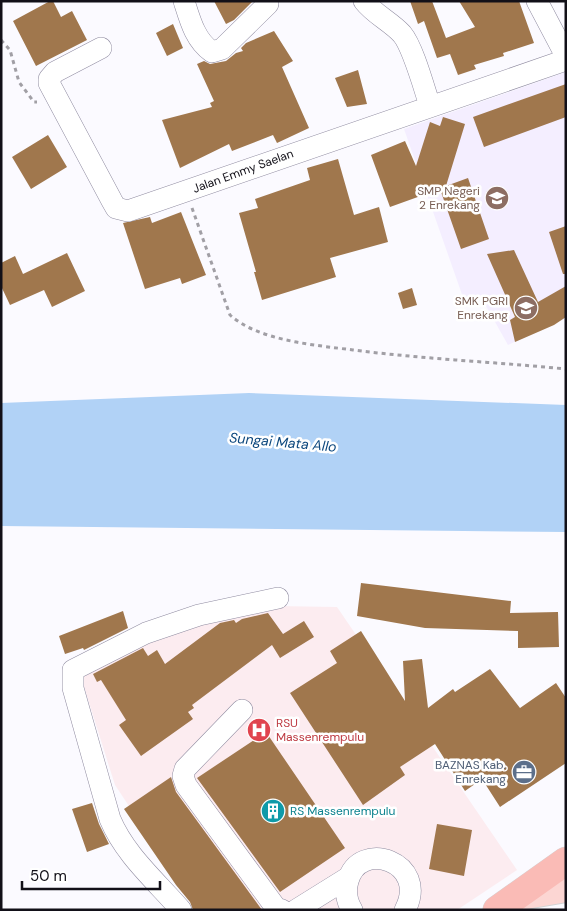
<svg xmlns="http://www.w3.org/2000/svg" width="567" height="911" font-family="'DM Sans',sans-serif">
<rect width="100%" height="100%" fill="#fbfaff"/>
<path fill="#f4eeff" d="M566,72V318L508,345L481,297L465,303L404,129Z"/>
<path fill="#fcecf0" d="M274,606L337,607L517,870L457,910H198L115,785L80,674L178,627Z"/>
<path fill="#b1d2f6" d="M249,393L566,405V532L1,526V403Z"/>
<path fill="#a0774d" d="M50,1H53L61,17L72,11L87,40L36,66L13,21Z
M214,1H253L234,20L226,24Z
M410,1H432L446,38L475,27L459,1H519L534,43L503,53L504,56L474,65L476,69L458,75L450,54L437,58L424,21L418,24Z
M173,24L183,48L167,56L156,33Z
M274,31L293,61L282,67L309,128L277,143L273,135L232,151L229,144L180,168L162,120L212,107L210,103L214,101L197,64L204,61L210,64L226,61L236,53L243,51L241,48L246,43Z
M358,70L367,104L347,107L335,78Z
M566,84V117L484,147L473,117Z
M443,117L465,124L446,186L468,178L489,239L461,249L440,189L390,207L371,155L405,141L416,166L430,122L440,126Z
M48,135L67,167L31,189L12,157Z
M338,159L354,215L379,207L388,242L330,258L336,277L262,300L254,272H256L239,213L258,208L255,199L310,180L307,168Z
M181,212L206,275L182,284L180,278L145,289L123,223L150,217L152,223Z
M566,226V274H563L549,232Z
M514,250L538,302L566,286V317L554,325L515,342L510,320L515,317L487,254Z
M67,253L85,291L52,307L44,290L10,305L1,286V263L15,256L23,274Z
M412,288L417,305L403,309L398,293Z
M361,583L511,601L510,613L558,612L559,647L518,648V631L425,628L357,616Z
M123,611L128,628L84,650L83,648L65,654L59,636Z
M268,613L283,634L304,621L314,637L280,658L272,645L192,705L194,708L188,712L193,719L141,756L119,725L126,720L101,680L97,682L93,674L143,648L148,656L157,650L165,664L220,623L234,620L236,623L242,619Z
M361,631L405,701L403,661L422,659L428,708L453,689L455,692L490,669L520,708L556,683L566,698V763L500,807L482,779L465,791L435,744L400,767L405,775L363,805L290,693L337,663L330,651Z
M266,732L345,848L280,892L197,778Z
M171,777L176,792L262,910H193L190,902L176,885L124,809Z
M92,803L99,824L109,844L87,852L72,809Z
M437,824L472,830L464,876L429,869Z"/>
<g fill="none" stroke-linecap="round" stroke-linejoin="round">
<g stroke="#908ca1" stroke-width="22">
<path id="minor" d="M184,1C190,20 195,40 212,52L222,49L268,4
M364,1C375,15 390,21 402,34C413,47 424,88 430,106
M537,1L566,56
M101,48L55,72L49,79V83L112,201L116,208L128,211L566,60
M242,710L185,769L183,776L186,785L276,908L282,910
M181,910C156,881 125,855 110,819L73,688V670L146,633L199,615L278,598
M296,910L349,877
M352,910C346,900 345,891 348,881C359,838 430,862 405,910"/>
</g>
<g stroke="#d4d4d5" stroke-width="28">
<path id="major" d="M514,898L566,889"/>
</g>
<g stroke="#d4d4d5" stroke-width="29">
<path id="highway" d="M497,910L566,861"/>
</g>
<path stroke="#a19fa5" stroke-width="3" stroke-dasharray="4 4" stroke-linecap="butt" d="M1,40L10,50L19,82L34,102H37
M192,208L230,315C259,341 315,345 353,350C424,359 495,362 566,369"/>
<use href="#minor" stroke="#fff" stroke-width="21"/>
<use href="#major" stroke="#fcd6d3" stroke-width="26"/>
<use href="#highway" stroke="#fabbb6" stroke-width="28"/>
</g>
<defs>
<g id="school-disc" transform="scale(1.25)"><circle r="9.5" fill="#8d6e63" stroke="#fff"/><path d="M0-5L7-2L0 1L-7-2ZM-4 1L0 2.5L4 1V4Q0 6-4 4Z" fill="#fff"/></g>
<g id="hospital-disc" transform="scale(1.25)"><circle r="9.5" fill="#e0444e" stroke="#fff"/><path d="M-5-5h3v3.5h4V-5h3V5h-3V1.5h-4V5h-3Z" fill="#fff"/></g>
<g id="office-disc" transform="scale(1.25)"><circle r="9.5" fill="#5c6f8a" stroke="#fff"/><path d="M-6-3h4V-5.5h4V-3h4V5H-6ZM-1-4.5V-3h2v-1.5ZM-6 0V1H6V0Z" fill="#fff"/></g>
<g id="building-disc" transform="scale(1.25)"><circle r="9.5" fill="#0f9aa8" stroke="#fff"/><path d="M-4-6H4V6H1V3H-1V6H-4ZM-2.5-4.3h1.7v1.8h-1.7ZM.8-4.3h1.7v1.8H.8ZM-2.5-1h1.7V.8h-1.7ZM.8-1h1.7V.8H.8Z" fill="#fff"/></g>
</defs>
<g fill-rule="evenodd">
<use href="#school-disc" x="497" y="198"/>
<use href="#school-disc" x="526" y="308"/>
<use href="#hospital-disc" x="259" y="730"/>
<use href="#office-disc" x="524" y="772"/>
<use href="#building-disc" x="273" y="811"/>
</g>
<g text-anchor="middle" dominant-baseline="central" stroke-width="5" stroke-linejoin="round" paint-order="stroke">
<g font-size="12" fill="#121018" stroke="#fff">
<text transform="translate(243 171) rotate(-20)">Jalan Emmy Saelan</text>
</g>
<g font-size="12" fill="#785e54" stroke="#fff" text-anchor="end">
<text x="480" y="191">SMP Negeri<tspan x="480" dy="14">2 Enrekang</tspan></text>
<text x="508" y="301">SMK PGRI<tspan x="508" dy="14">Enrekang</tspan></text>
</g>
<g font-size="12" fill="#be3a42" stroke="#fff" text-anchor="start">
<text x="276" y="723">RSU<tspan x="276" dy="14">Massenrempulu</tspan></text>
</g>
<g font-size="12" fill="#4e5e75" stroke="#fff" text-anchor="end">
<text x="506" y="765">BAZNAS Kab.<tspan x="506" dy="14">Enrekang</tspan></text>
</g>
<g font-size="12" fill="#0d838f" stroke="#fff" text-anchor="start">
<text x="290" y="811">RS Massenrempulu</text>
</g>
<g font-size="14" font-style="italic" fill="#0c477d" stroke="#fff">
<text transform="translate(283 442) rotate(5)">Sungai Mata Allo</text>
</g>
</g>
<rect width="567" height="911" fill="none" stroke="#121018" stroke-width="5"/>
<path d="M22 881v8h138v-8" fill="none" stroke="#121018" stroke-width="2.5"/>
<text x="30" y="881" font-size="15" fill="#121018" stroke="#ffffff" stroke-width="4" paint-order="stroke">50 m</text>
</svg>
